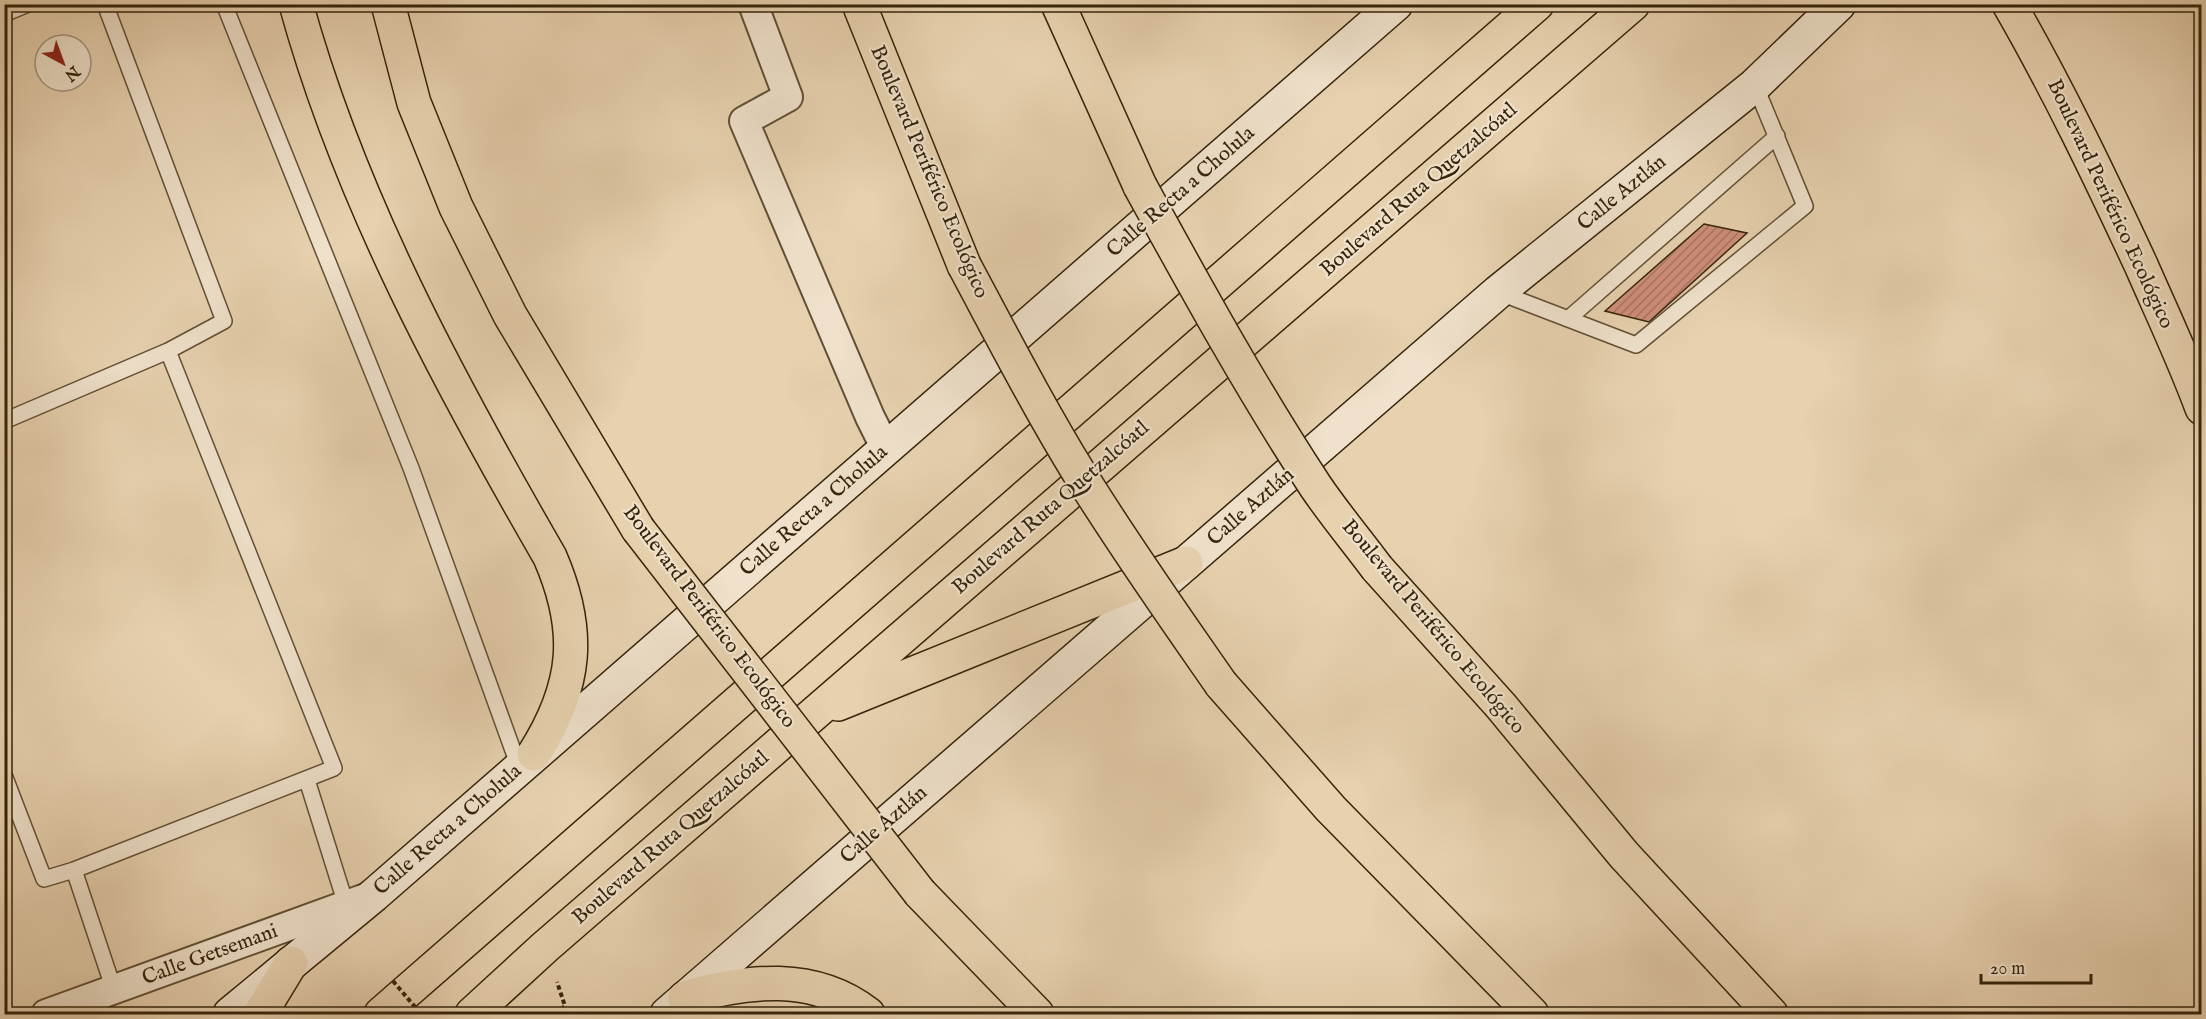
<svg xmlns="http://www.w3.org/2000/svg" width="2206" height="1019" font-family="'IM FELL English',serif">
<defs>
<pattern id="building-hatch" width="6" height="6" patternUnits="userSpaceOnUse" patternTransform="scale(1.5)"><rect width="6" height="6" fill="#cf8e7b"/><path d="M-1 1l2-2M0 6l6-6M5 7l2-2" fill="none" stroke="#a97463"/></pattern>
</defs>
<rect width="100%" height="100%" fill="#e7d1af"/>
<filter id="stains"><feTurbulence type="fractalNoise" baseFrequency=".00333" numOctaves="4"/><feColorMatrix values="0 0 0 0 .2 0 0 0 0 .09 0 0 0 0 .02 0 0 0 .5 -.17"/></filter>
<radialGradient id="worn" r=".72"><stop offset=".6" stop-color="#630" stop-opacity="0"/><stop offset="1" stop-color="#630" stop-opacity=".3"/></radialGradient>
<path fill="url(#building-hatch)" stroke="#35240b" stroke-width="1.5" d="M1704,224L1747,233L1649,322L1605,311Z"/>
<g fill="none" stroke-linecap="round" stroke-linejoin="round">
<g stroke="#624f34" stroke-width="18">
<path id="service" d="M224,4L411,468L519,767
M4,14L28,4
M1498,292L1636,345L1805,206L1755,85
M1568,319L1777,136
M4,421L168,351L224,321L105,4
M4,775L44,879L74,870L334,768L168,351
M307,780L348,911
M74,870L114,990"/>
</g>
<g stroke="#624f34" stroke-width="32">
<path id="minor" d="M753,4L788,97L744,121L870,417L886,449
M46,1014L363,899"/>
</g>
<g stroke="#35240b" stroke-width="36">
<path id="secondary" d="M230,1014L374,895L1396,4
M667,1014L1498,292L1755,85L1839,4"/>
</g>
<g stroke="#35240b" stroke-width="36">
<path id="primary" d="M838,704L1186,563
M260,1014L291,963
M381,1014L1537,4
M472,1014L545,947L1633,4"/>
</g>
<g stroke="#35240b" stroke-width="36">
<path id="trunk" d="M296,4C350,200 449,382 550,557C582,631 577,686 534,754
M388,4L414,103L456,207L510,315L638,529
M859,4L964,265
M1058,4L1140,186
M2009,4C2058,89 2100,177 2141,265C2162,313 2184,359 2202,408
M1377,568L1501,706L1624,855L1771,1014
M1221,684L1331,809L1532,1014
M920,893L1037,1014
M685,998C747,980 814,972 868,1014"/>
</g>
<path stroke="#35240b" stroke-width="4" stroke-dasharray="4.5 3" stroke-linecap="butt" d="M555,1014L565,1006L557,982"/>
<use href="#service" stroke="#efe1cb" stroke-width="15"/>
<use href="#minor" stroke="#efe1cb" stroke-width="28"/>
<use href="#secondary" stroke="#efe1cb" stroke-width="33"/>
<use href="#primary" stroke="#e7d1af" stroke-width="33"/>
<use href="#trunk" stroke="#e7d1af" stroke-width="33"/>
<g stroke="#35240b" stroke-width="36" stroke-linecap="butt">
<path id="trunk-bridge" d="M1140,186C1196,288 1252,390 1316,487C1335,515 1357,541 1377,568
M964,265C1002,336 1039,408 1081,476C1125,547 1173,615 1221,684
M638,529L920,893"/>
</g>
<path stroke="#35240b" stroke-width="4" stroke-dasharray="4.5 3" stroke-linecap="butt" d="M393,981L421,1014"/>
<use href="#trunk-bridge" stroke="#e7d1af" stroke-width="33"/>
</g>
<g text-anchor="middle" dominant-baseline="central" stroke-width="4.5" stroke-linejoin="round" paint-order="stroke">
<g font-size="21" fill="#35240b" stroke="#efe1cb">
<text transform="translate(929 172) rotate(67)">Boulevard Periférico Ecológico</text>
<text transform="translate(1419 190) rotate(-41)">Boulevard Ruta Quetzalcóatl</text>
<text transform="translate(1181 192) rotate(-41)">Calle Recta a Cholula</text>
<text transform="translate(1622 193) rotate(-39)">Calle Aztlán</text>
<text transform="translate(2110 204) rotate(65)">Boulevard Periférico Ecológico</text>
<text transform="translate(1251 507) rotate(-41)">Calle Aztlán</text>
<text transform="translate(1051 508) rotate(-41)">Boulevard Ruta Quetzalcóatl</text>
<text transform="translate(814 511) rotate(-41)">Calle Recta a Cholula</text>
<text transform="translate(709 617) rotate(53)">Boulevard Periférico Ecológico</text>
<text transform="translate(1433 627) rotate(50)">Boulevard Periférico Ecológico</text>
<text transform="translate(884 825) rotate(-41)">Calle Aztlán</text>
<text transform="translate(448 830) rotate(-41)">Calle Recta a Cholula</text>
<text transform="translate(671 838) rotate(-41)">Boulevard Ruta Quetzalcóatl</text>
<text transform="translate(210 955) rotate(-20)">Calle Getsemani</text>
</g>
</g>
<rect width="2206" height="1019" fill="none" stroke="#e7d1af" stroke-width="24"/>
<rect x="6" y="6" width="2194" height="1007" fill="none" stroke="#35240b" stroke-width="3"/>
<rect x="12" y="12" width="2182" height="995" fill="none" stroke="#35240b" stroke-width="1.5"/>
<g transform="translate(63 63) rotate(139)"><circle r="28" fill="#efe1cb" stroke="#a5957e" stroke-width="1.5"/>
<path d="M0-4.5L10 22L0 15L-10 22Z" fill="#8f2418"/>
<text y="-9" font-size="16" font-weight="bold" text-anchor="middle" fill="#35240b">N</text>
</g>
<path d="M1981 974v9h110v-9" fill="none" stroke="#35240b" stroke-width="3"/>
<text x="1990" y="974" font-size="18" fill="#35240b" stroke="#efe1cb" stroke-width="4.5" paint-order="stroke">20 m</text>
<rect width="100%" height="100%" filter="url(#stains)"/>
<rect width="100%" height="100%" fill="url(#worn)"/>
</svg>
